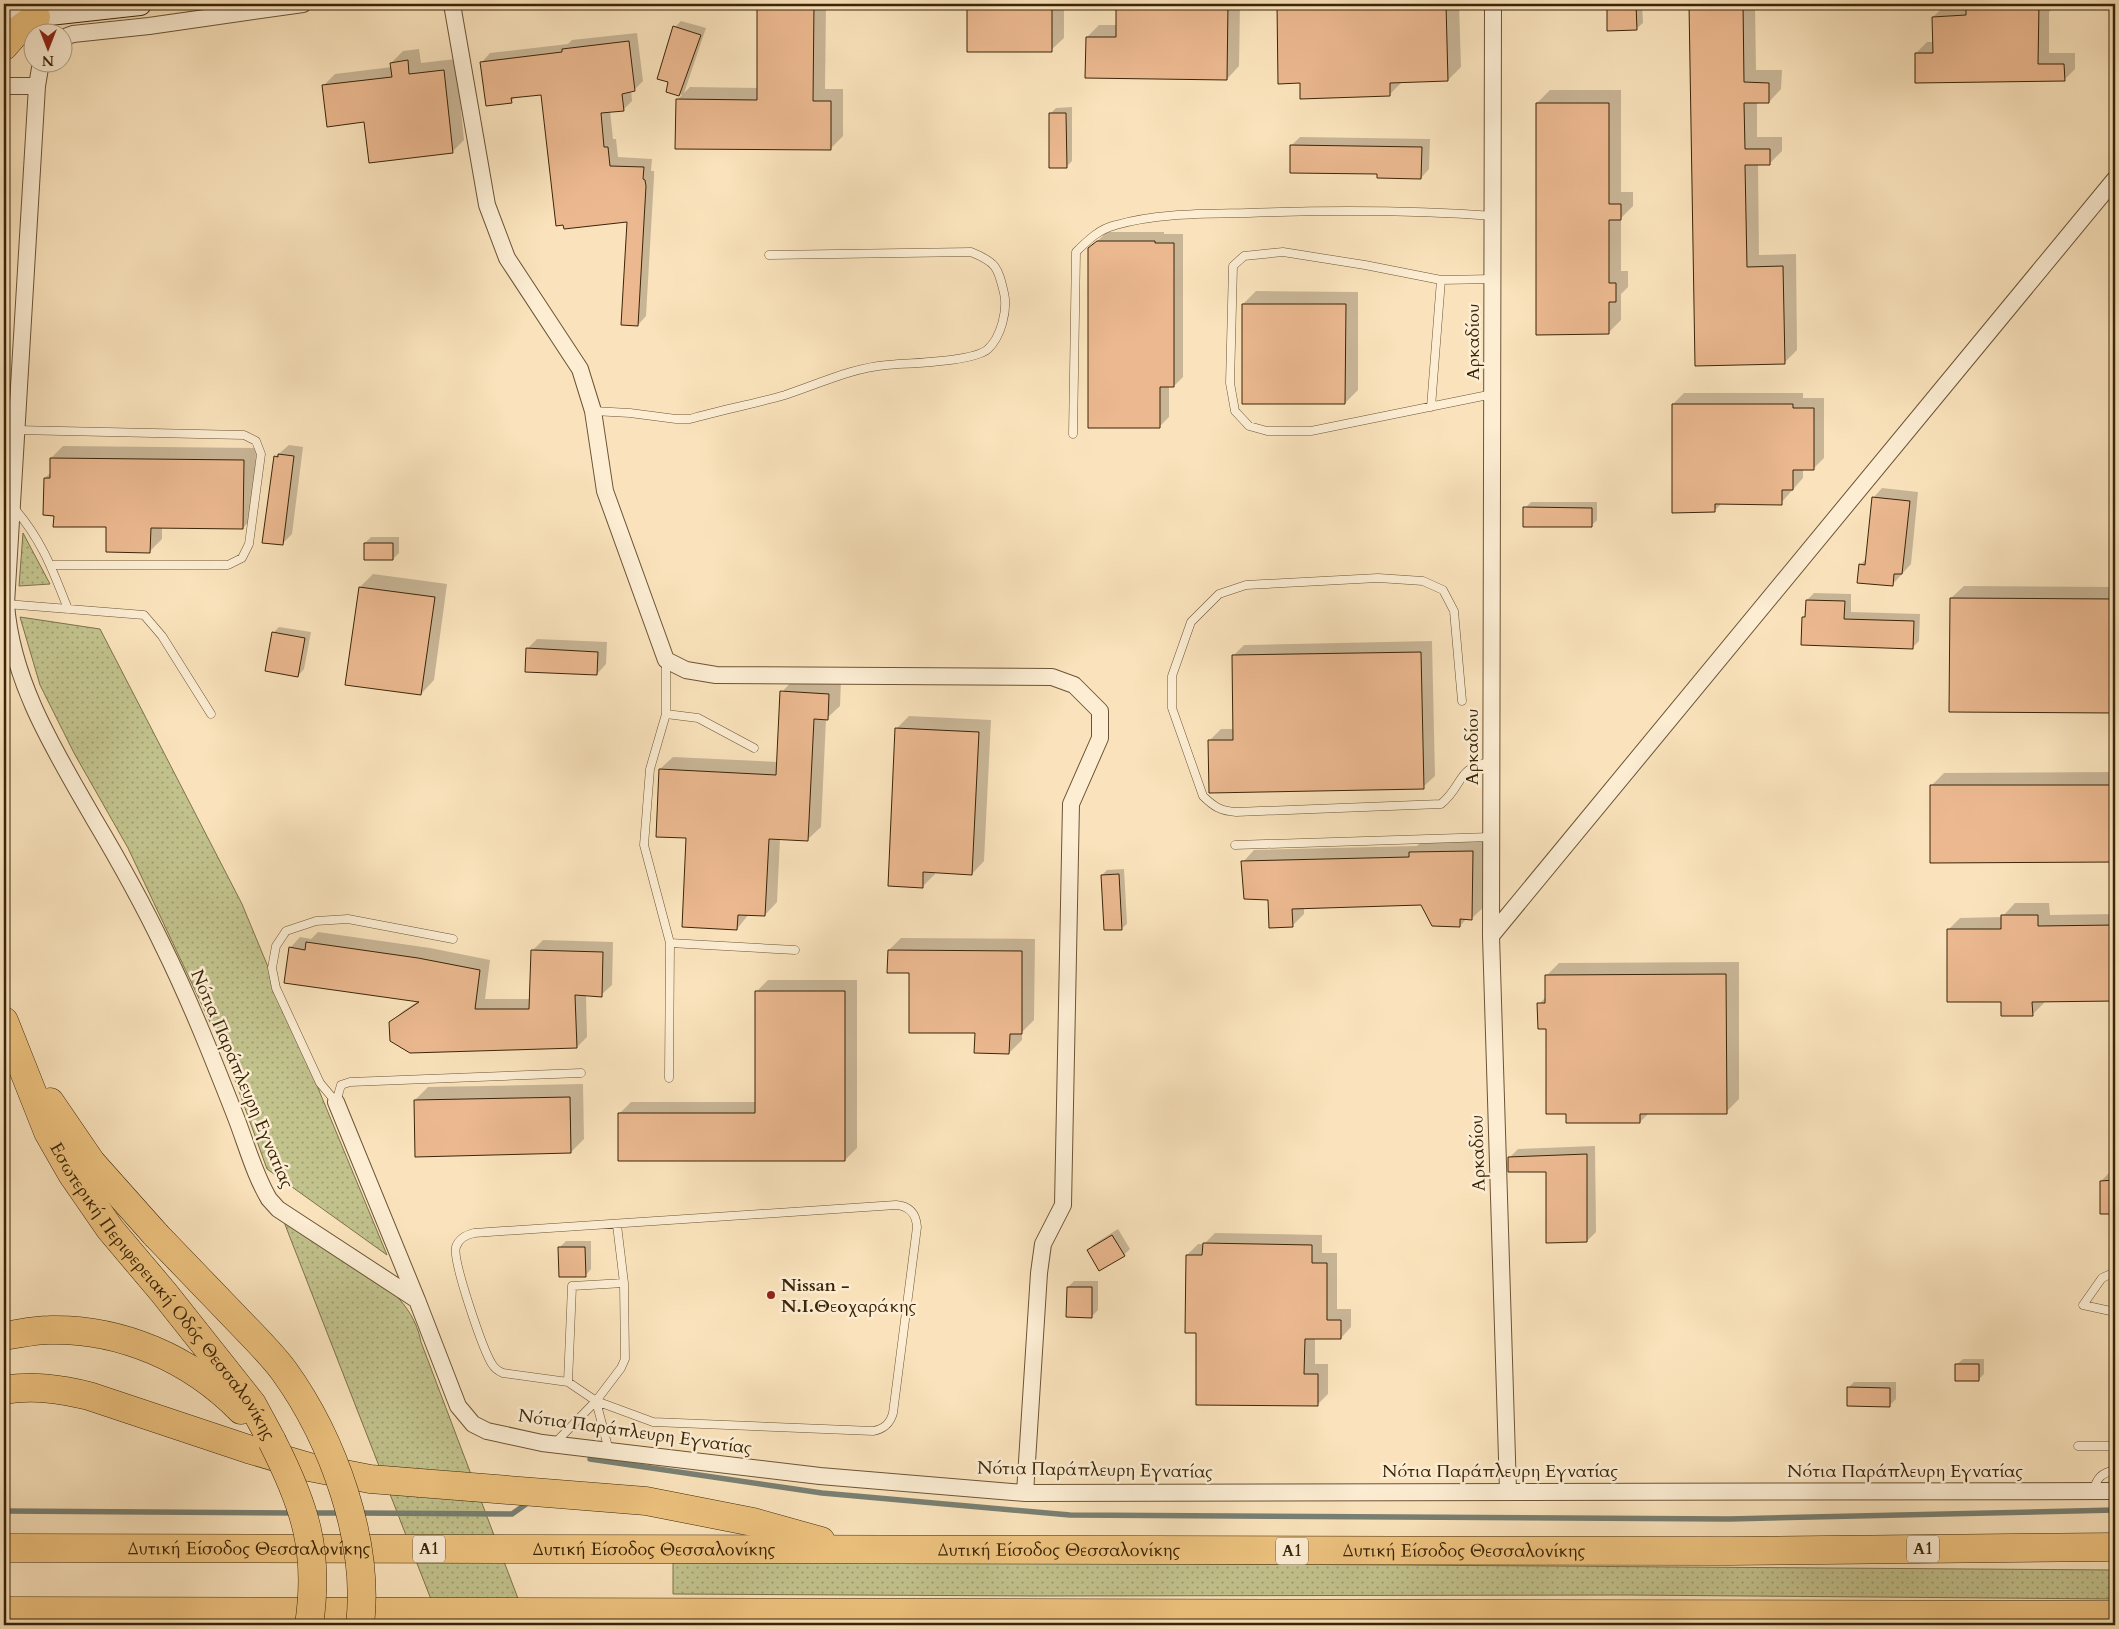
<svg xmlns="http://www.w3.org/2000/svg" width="2119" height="1629" font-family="Cardo,serif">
<defs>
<pattern id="grass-dots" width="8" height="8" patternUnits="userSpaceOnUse" patternTransform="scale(1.25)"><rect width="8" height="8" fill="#c2c28d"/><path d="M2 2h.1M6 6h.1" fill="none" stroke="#9f9d71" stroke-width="1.8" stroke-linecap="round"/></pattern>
</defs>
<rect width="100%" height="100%" fill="#fae3bc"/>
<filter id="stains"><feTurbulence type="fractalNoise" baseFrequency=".004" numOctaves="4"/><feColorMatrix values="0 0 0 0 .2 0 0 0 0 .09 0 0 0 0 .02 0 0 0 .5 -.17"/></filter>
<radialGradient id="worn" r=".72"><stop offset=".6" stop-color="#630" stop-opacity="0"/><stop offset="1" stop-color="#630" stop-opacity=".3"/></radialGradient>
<path fill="url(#grass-dots)" stroke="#7e744a" d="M23,533L50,584L19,586Z
M20,617L100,629L242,904L387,1255L267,1169L227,1058L128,848L74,753L40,685Z
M284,1222L393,1292C407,1307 417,1321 421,1342L528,1625H441Z
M673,1560L2115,1570V1599L1628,1595L1035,1596L673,1594Z"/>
<path fill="#0003" d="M758,4H826L825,89H843V136L830,149L677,100L682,95L667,91L675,27L681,21L706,28L684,93L690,87L758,88Z
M968,4H1064V38L1051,50H968Z
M1117,4H1240L1239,66L1227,79L1087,37L1099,25H1117Z
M1279,4H1459L1461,67L1448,80L1403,81L1390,94L1301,82L1279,83Z
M1608,4H1642L1643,23L1636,29L1608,30Z
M1691,4H1755L1756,70H1782L1781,89L1769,102H1757V137H1782V151L1769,164H1758L1759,255L1796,254L1797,350L1784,363L1696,365Z
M1876,4H1907L1906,5Z
M1967,4H2057L2049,12V53H2075V69L2064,80L1916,53L1927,42H1934L1933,17L1944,6Z
M637,33L643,81L634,90H631L632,101L623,110L610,111L613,139H616L618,157L652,159L651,171H654V177L646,316L638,325L629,221L542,94L516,97L511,101L482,62L490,53L568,44L572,40Z
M419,49L421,63L456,59L464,140L452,152L365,121L323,86L335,74L392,67L391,63L403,51Z
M1550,90H1621V192H1633V206L1621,218V271H1628V287L1621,294V320L1608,333L1537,103Z
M1072,107V161L1066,167L1050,114L1056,108Z
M1300,137L1430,139L1429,169L1421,178L1292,145Z
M1107,232H1164V234H1183V377L1174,386H1169V417L1160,426L1090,248Z
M1256,291L1358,292V390L1345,403L1243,304Z
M1684,393H1803V398H1824V458L1813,469H1803V478L1781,503H1722L1714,511L1673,404Z
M289,445L303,447L292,534L282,544L275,457Z
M63,446L256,448L255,515L243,528L162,527V539L150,551L108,526L55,515L45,478L51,472V458Z
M1882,488L1918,492L1911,564L1892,585L1860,565L1867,558L1873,498Z
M1531,502H1597V520L1591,526L1525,508Z
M371,537H399V553L393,559L365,543Z
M373,574L447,584L434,680L421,694L360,587Z
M1964,586L2115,587V712L1951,711V598Z
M1814,593L1851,594V612L1920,614L1919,641L1912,648L1803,618L1807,614V600Z
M279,627L311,632L304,669L298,676L273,633Z
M537,639L607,642L606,664L597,674L527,649Z
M1432,641L1435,776L1423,787L1209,741L1221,729H1234L1233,656L1244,645Z
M794,679L841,681L840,706L826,719L821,827L808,839L780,838L777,902L765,915L749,914L737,929L687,837L660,769L673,757L778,762L782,692Z
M909,716L991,720L984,861L972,874L935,872V874L922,887L896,729Z
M2115,772V861L1931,862V786L1944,773Z
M1484,840V907L1472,918H1467L1460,926L1422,904L1304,907V914L1292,926L1269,899L1243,862L1254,850L1417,846L1422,841Z
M1124,869L1127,924L1121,929L1102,875L1107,870Z
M2015,903H2049L2050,915L2115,914V1000H2044V1003L2032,1015L2002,1001L1948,930L1960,918L2002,917Z
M318,932L430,948L490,960L485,999H531L533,950L543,940L613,942L612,985L601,995H586L587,1037L577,1047L391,1023L402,1012L418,1001L290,948L300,937L311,939Z
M901,938L1035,939L1034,1020L1022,1032V1040L1009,1053L976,1032L889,950Z
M1739,962V1099L1726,1112L1649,1113L1640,1122L1567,1113L1547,1028L1539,1004L1546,997V976L1559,963Z
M768,980H857V1148L845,1160L619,1114L631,1102H756V992Z
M583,1084L584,1139L571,1152L415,1100L428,1087Z
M1595,1146L1596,1232L1587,1241L1547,1171L1509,1158L1518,1149Z
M2110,1172H2115V1213H2101V1181Z
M1118,1229L1130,1249L1124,1255L1088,1250L1094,1244Z
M1215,1233L1322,1235V1253H1337V1309H1351V1327L1341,1338H1315V1364H1328V1394L1317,1405L1197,1332L1187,1255L1198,1244H1204Z
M566,1241H591V1269L585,1276L560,1247Z
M1074,1281H1098V1310L1091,1317L1068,1287Z
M1963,1359H1984V1374L1978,1380L1956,1365Z
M1854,1382H1896V1399L1890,1405L1848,1388Z"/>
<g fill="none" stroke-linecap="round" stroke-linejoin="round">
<path stroke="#798073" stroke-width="5.5" d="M590,1459L822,1493L1070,1515L1729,1519L2115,1510
M4,1511L293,1513
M310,1513H343
M358,1513L512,1514L529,1502"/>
</g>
<path fill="#ebb88f" stroke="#3b2508" d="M757,4H814L813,101H831V150L675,149L676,99L757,100Z
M967,4H1052V52H967Z
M1116,4H1228L1227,80L1085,78L1086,37H1116Z
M1277,4H1446L1448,81L1390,83V96L1300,99V83L1278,84Z
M1607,4H1636L1637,30L1607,31Z
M1689,4H1743L1744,82L1769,83V103H1744L1745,149H1770V165H1745L1747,267L1783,266L1785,364L1695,366Z
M1966,4H2039L2038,64H2064L2065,81L1915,83V53H1933L1932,17L1966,15Z
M673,26L701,35L679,96L666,92L668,82L657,79Z
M629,41L635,91L622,94L624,111L601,113L604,147H608L610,166L644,167L643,179L645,180L646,186L638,326L621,325L627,222L564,229L563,225L556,226L541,95L511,98L512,103L486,106L480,62L562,52V49Z
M408,60L409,74L444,70L453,153L369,163L364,122L327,127L322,85L392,77L390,63Z
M1536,103H1609V204H1621V220H1609V283H1616V302H1609V334L1536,335Z
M1049,113H1066L1067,168H1049Z
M1290,145L1422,147L1421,179L1377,178V174L1290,173Z
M1097,241H1155V243H1174V387H1160V428H1088V248Z
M1242,304H1346L1345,404H1242Z
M1672,404H1793V408H1814V470H1793V490H1782V505L1715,504V512L1672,513Z
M278,454L294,456L283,545L262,543L274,456L278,457Z
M50,458L244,460L243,529L151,528L150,553L106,552V527H53L54,516L43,515L44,478H50Z
M1872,497L1910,501L1902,574H1894L1893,586L1857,583L1859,564L1865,565Z
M1523,507L1592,508V527H1523Z
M364,543H393V560H364Z
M359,587L435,597L421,695L345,685Z
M1950,598L2115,599V713L1949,712Z
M1806,600L1845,601L1844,619L1914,621L1913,649L1801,645L1802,617H1805Z
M272,632L305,638L298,677L265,671Z
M526,648L598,652L597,675L525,672Z
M1421,652L1424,789L1209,793L1208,740H1233L1232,655Z
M780,691L829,694L828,720L814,719L808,841L769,839L765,916L738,915L737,930L682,927L686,838L656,837L659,769L776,775Z
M895,728L979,732L972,875L923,872V888L888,886Z
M1930,785H2115V862L1930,863Z
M1473,851L1472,920L1460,919V927L1432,926L1421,905L1292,909L1293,927L1269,928L1268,900L1244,899L1241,861L1409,857V852Z
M1119,874L1122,930H1104L1101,875Z
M2001,915H2038V926L2115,925V1001L2032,1002L2033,1016H2001V1002H1947V929H2001Z
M306,942L418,958L480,970L475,1009H529L531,950L603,952L602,997L575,995L577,1048L410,1053L390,1041L389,1022L419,1002L284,983L289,947L305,950Z
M888,950L1022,951V1034H1010L1009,1054L974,1053L975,1033H909V973H887Z
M1726,974L1727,1114H1640V1123H1566V1114H1546V1029H1538L1537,1003H1545V975Z
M755,991H845V1161H618V1113H755Z
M570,1097L571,1153L415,1157L414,1100Z
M1587,1154V1242L1546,1243V1172H1508V1157Z
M2115,1180V1214H2100V1181Z
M1112,1235L1125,1256L1099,1271L1087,1250Z
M1203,1243L1312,1245V1263H1327V1320H1341V1339H1305L1304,1374H1318V1406L1196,1405V1333H1185L1186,1255H1202Z
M558,1247H585L586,1277H559Z
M1067,1287H1092V1318L1066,1317Z
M1955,1364H1979V1381H1955Z
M1847,1387L1890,1388V1407L1847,1406Z"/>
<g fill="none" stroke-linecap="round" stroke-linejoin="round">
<g stroke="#6b5435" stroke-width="9">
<path id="lane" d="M1493,394L1311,431H1267L1249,426L1235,411L1230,383L1233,266L1244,256L1283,252L1365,265L1441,280L1493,279
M1431,407L1441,280
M593,411L630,413L676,419H690C721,410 754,404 785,395C819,384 851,368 887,365C908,363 974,362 988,349C1001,337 1008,310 1004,293C998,267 996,262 971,252L769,255
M16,430L244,435L256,441L261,454L249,544L242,558L228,565H51
M1073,434L1076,252C1088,240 1099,229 1116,225C1158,213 1204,214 1248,213C1330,210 1412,210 1494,216
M14,508C42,540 53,571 68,609
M6,604L144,615L162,636L211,714
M666,660V714L650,769L644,845L670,943L669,1078
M1462,701L1454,611L1443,590L1423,581L1378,578L1246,585L1219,594L1191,622L1172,676V708L1203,796C1214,807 1221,811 1236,812L1441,804C1465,784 1455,768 1491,762
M666,714L698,718L754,748
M1235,845L1491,837
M670,943L795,950
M336,1102L320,1083L276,988L272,968L276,946L286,931L316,921L348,919L453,939
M336,1102L341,1085L350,1082L581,1073
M896,1205C909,1206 916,1213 917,1227L893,1413C890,1424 884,1429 873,1431L653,1422L596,1401L568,1382L503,1373C498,1371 495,1369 492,1364C483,1350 452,1260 456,1247C459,1238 466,1235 474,1233Z
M2115,1272L2102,1278L2083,1305L2115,1312
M568,1382L572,1286L624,1283
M596,1401L621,1368L625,1359L624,1283L617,1225
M555,1443L596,1401L609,1451
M2078,1446H2115
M2093,1491C2097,1478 2101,1473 2115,1470"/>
</g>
<g stroke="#6b5435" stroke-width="18">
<path id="street" d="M452,4L487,205L507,258L580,369L593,411L605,491L666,660L686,670L716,675L1052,677L1074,685L1100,711V738L1071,804L1063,1205L1043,1244L1039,1273L1025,1493
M1493,4L1491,936L1508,1491
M62,38L73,34L149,26L303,4
M41,62L37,86L6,604C12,683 55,751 94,819C119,861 143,904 164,948C191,1003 213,1059 235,1115C246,1143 254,1174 269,1199L278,1209L417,1300L458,1406L473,1424L487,1431L542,1443L820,1476L1025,1493L2115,1491
M4,86H37
M1491,936L2115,179
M336,1102L417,1300"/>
</g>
<g stroke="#3b2508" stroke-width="24">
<path id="secondary" d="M4,19L140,4"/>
</g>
<g stroke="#3b2508" stroke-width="29">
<g id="highway">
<path d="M4,46L17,31L36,17"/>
<path id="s1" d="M4,1021L48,1132L72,1174L110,1229L164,1293L252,1404L272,1441"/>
<path d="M50,1102L91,1162L156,1235"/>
<path d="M4,1336C19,1334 34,1330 49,1330C121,1328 191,1359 241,1410"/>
<path d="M4,1390C33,1385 60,1389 89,1396L248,1449L309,1467L370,1479L646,1501L753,1522L821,1541"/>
<path id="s2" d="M4,1548L1730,1551L2115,1547"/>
<path d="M4,1611L2115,1615"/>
</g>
</g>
<use href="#lane" stroke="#fcedd3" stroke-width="8"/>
<use href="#street" stroke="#fcedd3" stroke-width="16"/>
<use href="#secondary" stroke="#fcedd3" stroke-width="22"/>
<use href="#highway" stroke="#edc27e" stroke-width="28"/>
<g stroke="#3b2508" stroke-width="29" stroke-linecap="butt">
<path id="highway-bridge" d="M156,1235C182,1262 207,1288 233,1315C250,1333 269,1351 284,1371C333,1439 370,1541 360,1625
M272,1441C305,1506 320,1551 309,1625"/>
</g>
<use href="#highway-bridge" stroke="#edc27e" stroke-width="28"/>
</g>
<circle fill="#8f2418" stroke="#fcedd3" stroke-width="2" cx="771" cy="1295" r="5"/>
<g text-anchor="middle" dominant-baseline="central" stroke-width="5" stroke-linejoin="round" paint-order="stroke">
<g fill="#fcedd3" stroke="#756145" stroke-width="1">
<rect x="413" y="1535.5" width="32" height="27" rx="4"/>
<rect x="1907" y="1535.5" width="32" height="27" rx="4"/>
<rect x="1276" y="1537.5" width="32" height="27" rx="4"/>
</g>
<g font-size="16" font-weight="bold" fill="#3b2508">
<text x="429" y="1549">Α1</text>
<text x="1923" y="1549">Α1</text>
<text x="1292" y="1551">Α1</text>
</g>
<g font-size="18" fill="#3b2508" stroke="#fcedd3">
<text transform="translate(1473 342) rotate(-90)">Αρκαδίου</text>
<text transform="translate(1472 747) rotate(-90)">Αρκαδίου</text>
<text transform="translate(242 1079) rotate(67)">Νότια Παράπλευρη Εγνατίας</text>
<text transform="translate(1478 1153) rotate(-92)">Αρκαδίου</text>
<text stroke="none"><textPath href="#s1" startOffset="316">Εσωτερική Περιφερειακή Οδός Θεσσαλονίκης</textPath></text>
<text transform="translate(635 1432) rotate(8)">Νότια Παράπλευρη Εγνατίας</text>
<text transform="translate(1095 1470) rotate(1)">Νότια Παράπλευρη Εγνατίας</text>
<text x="1500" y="1471">Νότια Παράπλευρη Εγνατίας</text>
<text x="1905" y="1471">Νότια Παράπλευρη Εγνατίας</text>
<text stroke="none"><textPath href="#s2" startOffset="245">Δυτική Είσοδος Θεσσαλονίκης</textPath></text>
<text stroke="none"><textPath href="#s2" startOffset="650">Δυτική Είσοδος Θεσσαλονίκης</textPath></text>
<text stroke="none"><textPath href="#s2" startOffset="1055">Δυτική Είσοδος Θεσσαλονίκης</textPath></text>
<text stroke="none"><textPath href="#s2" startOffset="1460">Δυτική Είσοδος Θεσσαλονίκης</textPath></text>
</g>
<g font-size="18" font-weight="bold" fill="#3b2508" stroke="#fcedd3" text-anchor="start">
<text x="781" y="1285">Nissan -<tspan x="781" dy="21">Ν.Ι.Θεοχαράκης</tspan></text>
</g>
</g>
<rect width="2119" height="1629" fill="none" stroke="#fae3bc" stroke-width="20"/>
<rect x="5" y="5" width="2109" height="1619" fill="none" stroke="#3b2508" stroke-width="2.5"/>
<rect x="10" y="10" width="2099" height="1609" fill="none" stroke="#3b2508"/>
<g transform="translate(48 48) rotate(180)"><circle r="24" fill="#fcedd3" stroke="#af9d82"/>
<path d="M0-4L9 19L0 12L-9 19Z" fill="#8f2418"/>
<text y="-8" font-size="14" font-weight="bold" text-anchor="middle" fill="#3b2508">N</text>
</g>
<rect width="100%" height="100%" filter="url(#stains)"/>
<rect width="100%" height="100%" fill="url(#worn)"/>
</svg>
